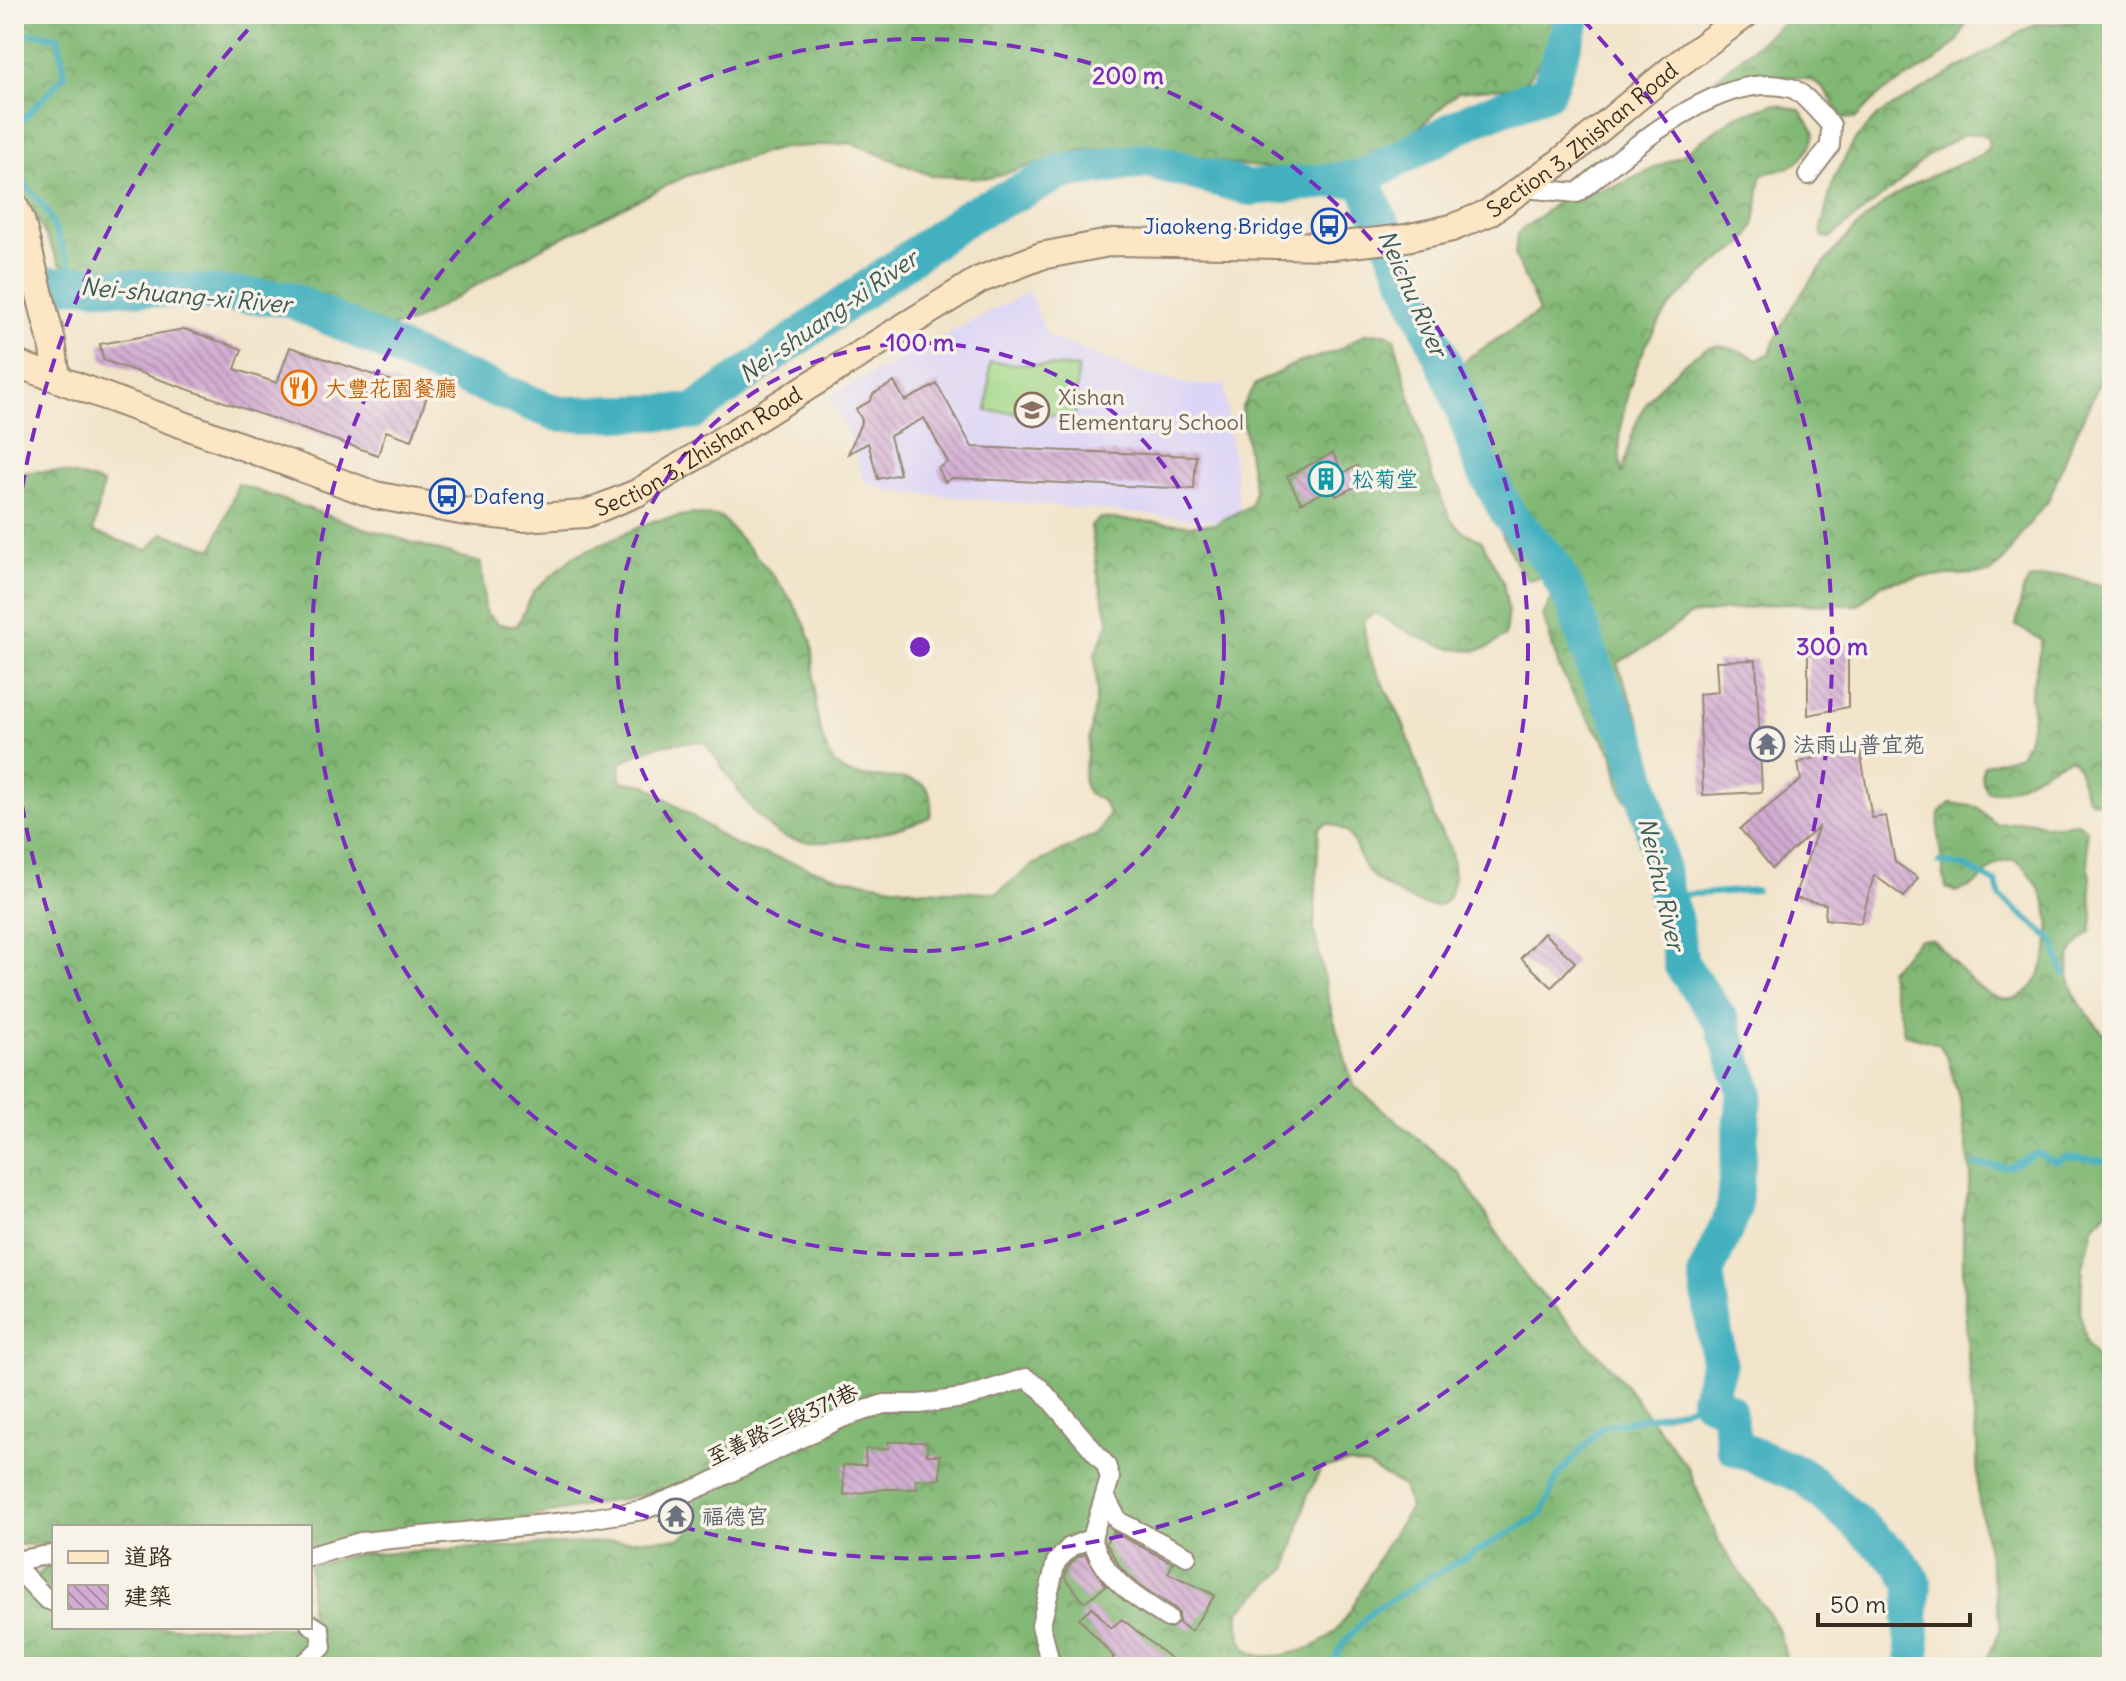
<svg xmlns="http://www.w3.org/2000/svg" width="2126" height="1681" font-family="Delius,'LXGW WenKai TC',sans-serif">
<defs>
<pattern id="forest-crowns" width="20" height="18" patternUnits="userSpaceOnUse" patternTransform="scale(2)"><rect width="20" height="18" fill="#81b874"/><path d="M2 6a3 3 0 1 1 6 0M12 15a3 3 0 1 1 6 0" fill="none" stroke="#6b965f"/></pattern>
<pattern id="building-back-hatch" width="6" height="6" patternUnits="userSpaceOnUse" patternTransform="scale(2)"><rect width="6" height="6" fill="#d2acd2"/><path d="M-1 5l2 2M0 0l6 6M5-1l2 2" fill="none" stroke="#ac8caa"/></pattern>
</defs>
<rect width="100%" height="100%" fill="#f7f3e8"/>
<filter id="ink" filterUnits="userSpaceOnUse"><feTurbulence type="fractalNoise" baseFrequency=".0125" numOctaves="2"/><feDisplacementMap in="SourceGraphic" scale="16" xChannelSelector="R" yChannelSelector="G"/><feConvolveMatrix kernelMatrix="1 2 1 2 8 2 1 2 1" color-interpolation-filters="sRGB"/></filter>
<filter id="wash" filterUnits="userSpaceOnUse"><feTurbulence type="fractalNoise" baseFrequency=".006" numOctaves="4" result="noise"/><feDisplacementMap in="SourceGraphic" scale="32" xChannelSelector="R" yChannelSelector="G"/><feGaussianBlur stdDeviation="1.8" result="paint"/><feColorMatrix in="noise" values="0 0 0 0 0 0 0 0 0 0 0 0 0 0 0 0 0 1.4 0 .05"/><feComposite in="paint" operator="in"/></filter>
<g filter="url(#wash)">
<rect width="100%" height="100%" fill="#f2e4ca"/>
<path fill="#ddd5f6" d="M1029,291L1047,336L1135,371L1191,385L1224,384L1241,523L890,491L864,481L851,439L828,397Z"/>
<path fill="url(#forest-crowns)" stroke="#5e7149" stroke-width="2" fill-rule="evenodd" d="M14,14H1557L1547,50L1523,86L1458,92L1412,134L1365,162L1293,171L1231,164L1154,147L1081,150L991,178L932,176L852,143L782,148L686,176L541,248L411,323L384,328L323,296L227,279L98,275L60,264L33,211L14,203Z
M1794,14H1970L1959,40L1937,60L1879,95L1855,119L1844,118C1834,109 1829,90 1818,84C1783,63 1721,92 1686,103Z
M2089,14H2112V365L2104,373L2069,448L2049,500L2023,531L2005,559L1990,573L1919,577L1882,584L1858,605L1779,604L1690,615L1654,642L1617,663L1642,727L1652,806L1640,807L1626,800L1620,788L1613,753L1577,702L1559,667L1543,615L1551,600L1573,585L1576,575L1573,566L1545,577L1528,580L1517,566L1469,464L1451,399L1457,374L1468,358L1539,312L1515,255L1517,234L1560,200L1619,185L1680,156L1736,116L1774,104L1800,110L1815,133C1804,165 1793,168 1762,174C1755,196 1761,218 1748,238C1742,248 1728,254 1719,261C1706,271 1694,283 1682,294C1641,333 1611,420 1622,475C1635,422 1637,404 1680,367C1688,360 1700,350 1711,347C1727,343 1744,354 1759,359L1770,353C1791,294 1860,211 1918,182C1938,172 1960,165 1980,155L1988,148V139L1981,134H1965L1928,155L1899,183L1830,238L1823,237L1821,229L1834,178L1854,141L1878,115L2035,24L2076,22Z
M1386,333L1394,338L1433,479L1451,520L1462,531L1482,541L1503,582L1508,609L1505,636C1500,639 1494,644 1489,647C1455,661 1403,630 1375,613L1364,620C1363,653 1382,682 1397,710C1413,743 1423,785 1435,820C1439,831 1448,841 1451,853C1455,870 1457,908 1431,906C1413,904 1373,882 1364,866C1352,844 1356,830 1327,823L1319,828L1314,931L1331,1010L1353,1085L1458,1172L1527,1279L1616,1373L1688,1468L1720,1544L1777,1626L1789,1667H14V1574L35,1578L49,1565H54V1627H310V1566L357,1554L679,1538C698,1530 703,1518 694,1499L672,1489L509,1521L437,1524L310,1549V1527H54V1544L14,1545V1433L17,1424L14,1416V474C53,468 66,471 103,484L93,532L148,550L163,533L213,549L238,484L364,528L481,563L485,612L498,624L517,626L534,591L574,556L653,521L692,514L721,517C753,555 796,592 811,640C814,649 813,661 814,671C815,703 816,731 832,760C854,798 944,751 930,817C893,832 808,857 774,831C745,808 727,770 704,742C670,741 650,745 621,763L620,781L646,785L735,845L843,878L919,890L997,893L1033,865L1100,832L1109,813L1103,801L1088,794L1083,779L1097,692L1095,654L1109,623L1098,576L1091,526L1100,518L1192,525L1215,524L1251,505L1254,490L1241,408L1256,384L1292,365L1336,351L1365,334ZM1347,1463L1367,1466L1403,1486L1410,1508C1401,1523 1391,1536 1383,1550C1367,1575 1350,1623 1326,1639C1312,1650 1279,1658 1261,1656C1240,1653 1238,1628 1239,1611L1288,1567L1307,1497L1321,1469Z
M2061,575L2112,588V800L2092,802C2078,790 2085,771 2071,758C2042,767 2020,793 1988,792C1982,782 1979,776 1985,765L2020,755L2029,737L2033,715L2030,697L2042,640L2016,626L2023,590L2029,580Z
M1950,803L1977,807L1996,824L2033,821L2047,826L2078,823L2086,829L2093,918L2091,932C2042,967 2083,1010 2112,1043V1206L2094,1225L2083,1266L2080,1313L2087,1343L2096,1358L2112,1359V1667H1984L2001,1628L1978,1495L1977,1445L1969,1369L1963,1276V1220L1971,1175L1961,1105L1947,1057L1939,1044L1904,1034C1902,1010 1890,992 1889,970L1919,939H1932C1949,956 1978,995 2002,999C2042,1005 2054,940 2048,912C2043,891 2032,873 2016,860C1990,861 1993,871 1975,884C1969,888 1961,890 1955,892L1946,888L1938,836L1939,814Z"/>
<path fill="#a2d788" stroke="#6e8053" stroke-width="2" d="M990,362L1078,368L1075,416L987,411Z"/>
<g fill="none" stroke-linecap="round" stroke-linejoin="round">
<path stroke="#42b0bf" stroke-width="6" d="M14,24L17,14
M14,31L58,37L65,75L14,129
M14,169L47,211L78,283
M1939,862L1966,867L1996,883L2000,897L2053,940L2064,974
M1666,896L1756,890
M1975,1165L2009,1167L2037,1153L2055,1162L2066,1157L2112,1162
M1968,1663L1977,1667
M1329,1667L1346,1640L1373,1610L1542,1514L1557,1477L1602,1427L1677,1411L1708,1399"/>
<path stroke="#42b0bf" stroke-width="36" d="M1362,178L1458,395L1482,466L1509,515L1552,563L1573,602L1595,669L1630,742L1654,832L1666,896L1674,917L1681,964L1722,1022L1745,1091L1733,1212L1706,1273L1719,1362L1708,1399L1728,1410L1734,1447L1804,1476L1900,1562L1914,1583L1911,1619L1914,1667
M14,287L78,283L289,299L432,365L559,414L693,412L970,215L1062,172L1148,160L1250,188L1362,178L1475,118L1547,92L1575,14"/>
</g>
<g id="blocks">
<path fill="url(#building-back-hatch)" d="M184,329L242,349L235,369L277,383L290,347L428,393L412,440L386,431L378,455L103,360L100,344Z
M894,382L905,401L937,384L972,447L1196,456L1194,489L953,478L945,482L938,468L948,462L924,418L890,436L900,474L878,479L868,443L848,454L862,420L856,409L870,401L873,394Z
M1333,453L1343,473L1357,466L1365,482L1336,496L1332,488L1301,503L1287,476Z
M1848,646V707L1808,715V654Z
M1756,660L1762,792L1703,795L1699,694L1718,692L1716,661Z
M1859,745L1872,818L1886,816L1895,862L1918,878L1904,897L1874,875L1861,923L1825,919L1826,904L1794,898L1818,828L1772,868L1740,829L1801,780L1798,763Z
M1544,933L1575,962L1552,987L1521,958Z
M888,1442H927V1455H940V1479L916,1480L917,1489H886L844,1495L843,1465H866L865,1449H888Z
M1113,1532L1173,1563L1168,1573L1215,1595L1191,1631L1179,1623V1613L1175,1608L1139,1585L1121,1568L1106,1543Z
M1085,1554L1106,1586L1084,1602L1065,1578L1067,1568L1077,1557Z
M1092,1607L1111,1628L1122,1619L1181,1667H1106L1114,1657L1079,1618Z"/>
</g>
</g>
<g filter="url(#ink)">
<use href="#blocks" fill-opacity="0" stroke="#968774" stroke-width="2"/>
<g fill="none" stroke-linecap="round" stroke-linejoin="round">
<g stroke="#968774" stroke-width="22">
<path id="street" d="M1524,188L1577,193C1629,152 1719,68 1791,88C1802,91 1822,116 1831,125L1830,146L1808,175
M1106,1498L1118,1521L1187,1556
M1092,1538C1103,1578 1134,1597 1168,1618
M310,1556L361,1542L576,1521L643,1510L703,1486L842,1418L884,1404H919L963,1398L1026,1378L1041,1389L1106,1465L1110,1478L1092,1538L1070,1547L1056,1562L1041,1625L1051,1667
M14,1561L54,1554
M14,1565L46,1599L54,1602
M301,1667L322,1647L320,1630L310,1624"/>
</g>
<g stroke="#968774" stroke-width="30">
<g id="secondary">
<path d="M14,205L21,220L52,342L57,378"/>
<path id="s1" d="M14,363L375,495L460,511L522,518L585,514L637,493L979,280L1041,256L1114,242L1333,246L1406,238L1452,228L1488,213L1560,162L1673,68L1746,14"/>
</g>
</g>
<use href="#street" stroke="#fff" stroke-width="18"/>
<use href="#secondary" stroke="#fce6c4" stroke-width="26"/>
</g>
</g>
<g fill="none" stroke="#7b2cbf" stroke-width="4" stroke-dasharray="14 10">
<circle cx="920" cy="647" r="304"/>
<circle cx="920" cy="647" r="608"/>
<path d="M15 536A912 912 0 0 1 258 19M1582 19A912 912 0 1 1 15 758"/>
</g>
<defs>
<g id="bus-ring" transform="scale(1.8)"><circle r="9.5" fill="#f7f3e8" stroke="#1a4fb4" stroke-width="1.5"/><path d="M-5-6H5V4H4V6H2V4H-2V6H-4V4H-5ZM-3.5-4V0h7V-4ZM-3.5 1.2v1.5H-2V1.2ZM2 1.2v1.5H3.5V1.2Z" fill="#1a4fb4"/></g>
<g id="restaurant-ring" transform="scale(1.8)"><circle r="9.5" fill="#f7f3e8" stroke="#e8710a" stroke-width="1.5"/><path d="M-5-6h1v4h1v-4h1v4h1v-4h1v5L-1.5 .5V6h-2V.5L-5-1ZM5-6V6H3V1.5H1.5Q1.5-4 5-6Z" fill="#e8710a"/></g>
<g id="school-ring" transform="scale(1.8)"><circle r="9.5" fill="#f7f3e8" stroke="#8d6e63" stroke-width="1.5"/><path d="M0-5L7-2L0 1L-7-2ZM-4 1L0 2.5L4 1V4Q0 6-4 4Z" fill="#8d6e63"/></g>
<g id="building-ring" transform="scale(1.8)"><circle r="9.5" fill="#f7f3e8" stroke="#0f9aa8" stroke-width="1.5"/><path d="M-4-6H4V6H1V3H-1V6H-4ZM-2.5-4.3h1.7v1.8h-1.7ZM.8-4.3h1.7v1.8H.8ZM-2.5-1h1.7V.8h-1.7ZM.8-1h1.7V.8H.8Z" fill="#0f9aa8"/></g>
<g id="temple-ring" transform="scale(1.8)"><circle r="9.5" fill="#f7f3e8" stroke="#6b7280" stroke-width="1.5"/><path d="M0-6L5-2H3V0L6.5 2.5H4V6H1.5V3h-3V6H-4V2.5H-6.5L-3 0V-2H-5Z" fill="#6b7280"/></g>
</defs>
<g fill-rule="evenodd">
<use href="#bus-ring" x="1329" y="226"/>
<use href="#restaurant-ring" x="299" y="388"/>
<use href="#school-ring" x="1032" y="410"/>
<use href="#building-ring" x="1326" y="479"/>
<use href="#bus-ring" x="447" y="496"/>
<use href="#temple-ring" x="1767" y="744"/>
<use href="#temple-ring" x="676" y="1516"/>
</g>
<g text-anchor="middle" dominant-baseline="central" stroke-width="7" stroke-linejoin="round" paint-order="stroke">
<g font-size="22" fill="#3b2a1e" stroke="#f7f3e8">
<text stroke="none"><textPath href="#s1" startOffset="1694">Section 3, Zhishan Road</textPath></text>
<text stroke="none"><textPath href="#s1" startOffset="726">Section 3, Zhishan Road</textPath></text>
<text transform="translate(782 1424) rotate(-25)">至善路三段371巷</text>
</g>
<g font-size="22" fill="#164399" stroke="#f7f3e8" text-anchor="end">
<text x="1303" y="226">Jiaokeng Bridge</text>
<text x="473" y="496" text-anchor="start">Dafeng</text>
</g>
<g font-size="22" fill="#c56008" stroke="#f7f3e8" text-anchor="start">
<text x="325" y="388">大豐花園餐廳</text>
</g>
<g font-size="22" fill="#785e54" stroke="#f7f3e8" text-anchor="start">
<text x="1058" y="397">Xishan<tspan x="1058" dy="25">Elementary School</tspan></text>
</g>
<g font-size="22" fill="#0d838f" stroke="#f7f3e8" text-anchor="start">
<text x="1352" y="479">松菊堂</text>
</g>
<g font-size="22" fill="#5b616d" stroke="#f7f3e8" text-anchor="start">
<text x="1793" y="744">法雨山普宜苑</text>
<text x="702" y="1516">福德宮</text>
</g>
<g font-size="24" font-style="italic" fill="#3d5956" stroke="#f7f3e8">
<text transform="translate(1413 293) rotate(66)">Neichu River</text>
<text transform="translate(186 295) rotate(5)">Nei-shuang-xi River</text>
<text transform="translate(828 316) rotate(-35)">Nei-shuang-xi River</text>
<text transform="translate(1662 884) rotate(77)">Neichu River</text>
</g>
</g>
<circle cx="920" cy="647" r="12" fill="#7b2cbf" stroke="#f7f3e8" stroke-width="4"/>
<g font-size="24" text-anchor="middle" font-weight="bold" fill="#7b2cbf" stroke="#f7f3e8" stroke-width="7" stroke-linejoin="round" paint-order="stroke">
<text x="1128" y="84">200 m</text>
<text x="920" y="351">100 m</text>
<text x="1832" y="655">300 m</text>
</g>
<rect width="2126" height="1681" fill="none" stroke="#f7f3e8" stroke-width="48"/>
<rect x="52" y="1525" width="260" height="104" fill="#f7f3e8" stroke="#aca397" stroke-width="2"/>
<rect x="68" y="1551" width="40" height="12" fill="#fce6c4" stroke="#aca397" stroke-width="2"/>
<text x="124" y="1565" font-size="24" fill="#3b2a1e">道路</text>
<rect x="68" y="1585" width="40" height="24" fill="url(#building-back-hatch)" stroke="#aca397" stroke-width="2"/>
<text x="124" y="1605" font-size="24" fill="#3b2a1e">建築</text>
<path d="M1818 1613v12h152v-12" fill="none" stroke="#3b2a1e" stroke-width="4"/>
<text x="1830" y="1613" font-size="24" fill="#3b2a1e" stroke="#f7f3e8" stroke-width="6" paint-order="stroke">50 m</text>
</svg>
